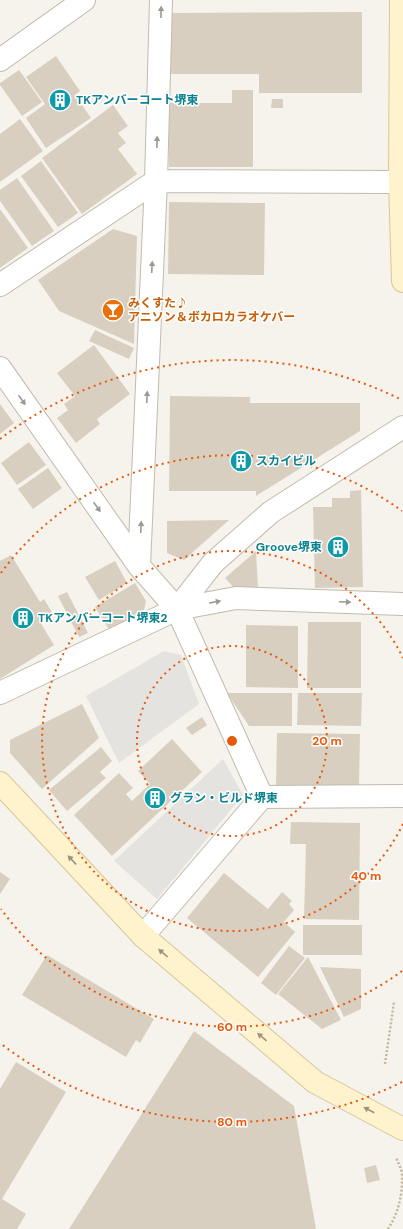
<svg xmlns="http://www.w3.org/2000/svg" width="403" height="1229" font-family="'DM Sans','Noto Sans JP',sans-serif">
<rect width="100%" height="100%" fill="#f6f3ec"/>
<path fill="#e5e3e0" d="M164,651L181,655L199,704L119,763L86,696Z
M223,759L243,795L157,899L114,861Z"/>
<path fill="#d8cfc1" d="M362,12V93H259V74H171V13Z
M56,56L80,91L75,95L91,118L46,148L26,118L45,104L26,77Z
M19,70L42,102L22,116L0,85V83Z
M232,90H253V167H169V103H232Z
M272,99H283V108H271Z
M113,105L128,126L118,133L126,143L118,149L137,174L82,214L42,158Z
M20,119L43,151L0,182V134Z
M41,161L78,213L58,227L21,176Z
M17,178L54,231L32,246L0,201V190Z
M169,202L265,203L264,275L168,274Z
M0,209L28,248L0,268Z
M113,229L137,236L134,344L59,311L38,280Z
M95,330L134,348L129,359L89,341Z
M94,345L130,394L97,419L100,424L76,443L57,418L68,410L64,404L75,396L57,373Z
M170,396L250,397V403H360V431L256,496V491H169Z
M0,404L14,423L0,434Z
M29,442L46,465L17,485L1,463Z
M48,468L62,488L33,509L18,489Z
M361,490L363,587L315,588L313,507H332V498H350V491Z
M229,520L184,560L167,553V521Z
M256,551L258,588L235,589L225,578Z
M11,555L40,602L44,599L53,614L40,622L54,645L0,679V561Z
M115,561L127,583L99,600L85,577Z
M135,583L146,601L144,610L110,631L95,607Z
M67,592L88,633L79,637L58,596Z
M308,622H361V688H307Z
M246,625L298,626V688L246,687Z
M227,693H292V726H249Z
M298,693H362L361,726L297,725Z
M82,704L99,738L42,789L10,753V740Z
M202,717L207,725L192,735L186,728Z
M277,733L360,734L359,788H276Z
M172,739L202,772L112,856L74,815L119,773L133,788L126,794L132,801L150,784L138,771Z
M101,747L112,761L100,772L106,778L67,811L49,790Z
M291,822L360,823L359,920L304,919L306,844H290Z
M0,872L10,879L0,894Z
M224,873L268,909L282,892L292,901L289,904L294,910L284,922L295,932L258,977L187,918Z
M303,925H362V955H303Z
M289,946L305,958L276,995L261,983Z
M47,955L154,1019L140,1043L136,1040L126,1057L22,995Z
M308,957L341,1020L322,1029L278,994Z
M320,967L361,969V1009L344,1017Z
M194,1031L294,1106L316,1229H69Z
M16,1062L66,1092L2,1199L26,1214L17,1229H0V1089Z
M376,1165L380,1180L367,1183L364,1168Z"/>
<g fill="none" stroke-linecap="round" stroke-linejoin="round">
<g stroke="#c2bbae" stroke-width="24">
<path id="street" d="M0,60L84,0
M0,285L156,181L400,182
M0,368L139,566L177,609L262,797L403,796
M139,566L156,181L161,0
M177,609L213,563L271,512L403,427
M0,693L177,609L236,598L403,604
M143,936L262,797"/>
</g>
<g stroke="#d6c79b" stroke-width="24">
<path id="secondary" d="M401,0L400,182L403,281
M0,783L143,936L315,1082L403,1129"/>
</g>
<path stroke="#c4b79f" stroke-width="2.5" stroke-dasharray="2 2" stroke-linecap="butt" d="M385,1064L394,1002
M388,1229C398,1214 403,1194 402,1175C402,1169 398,1163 396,1157"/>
<use href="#street" stroke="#fff" stroke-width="22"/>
<use href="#secondary" stroke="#fff3cd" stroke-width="22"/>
</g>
<defs><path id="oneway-solid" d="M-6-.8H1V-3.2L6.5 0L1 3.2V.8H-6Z"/></defs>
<g fill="#9c9892">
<use href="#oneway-solid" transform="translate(161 12) rotate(-89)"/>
<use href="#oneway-solid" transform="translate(157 142) rotate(-89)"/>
<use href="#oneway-solid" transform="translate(152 267) rotate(-87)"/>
<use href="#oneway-solid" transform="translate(147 397) rotate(-87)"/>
<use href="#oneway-solid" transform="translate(22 400) rotate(55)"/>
<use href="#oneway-solid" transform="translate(97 507) rotate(55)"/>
<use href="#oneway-solid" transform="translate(141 527) rotate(-87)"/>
<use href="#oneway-solid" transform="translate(215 602) rotate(-10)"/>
<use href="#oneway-solid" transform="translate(345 602) rotate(2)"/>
</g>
<g fill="#9c937c">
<use href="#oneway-solid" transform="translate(72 860) rotate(-133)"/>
<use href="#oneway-solid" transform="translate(163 953) rotate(-140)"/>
<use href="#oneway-solid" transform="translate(262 1037) rotate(-140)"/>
<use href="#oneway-solid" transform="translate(369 1110) rotate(-152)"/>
</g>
<g fill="none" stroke="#e8590c" stroke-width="2" stroke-dasharray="2 4">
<circle cx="232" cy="741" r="95"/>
<path d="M403 824A190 190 0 1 1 403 658"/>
<path d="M402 971A286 286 0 0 1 1 909M1 573A286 286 0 0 1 402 511"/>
<path d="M402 1082A381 381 0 0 1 0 1043M0 439A381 381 0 0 1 402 400"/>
</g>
<defs>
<g id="building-disc" transform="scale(1.15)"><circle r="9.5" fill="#0f9aa8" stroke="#fff"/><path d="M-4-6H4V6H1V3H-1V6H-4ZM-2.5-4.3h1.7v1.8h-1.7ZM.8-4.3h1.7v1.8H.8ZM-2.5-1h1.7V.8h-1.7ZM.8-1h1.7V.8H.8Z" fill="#fff"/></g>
<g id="bar-disc" transform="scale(1.15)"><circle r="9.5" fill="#e8710a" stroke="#fff"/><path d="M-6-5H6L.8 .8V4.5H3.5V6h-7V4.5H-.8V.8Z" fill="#fff"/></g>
</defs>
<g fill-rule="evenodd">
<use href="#building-disc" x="60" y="100"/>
<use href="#bar-disc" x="113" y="310"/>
<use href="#building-disc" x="241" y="461"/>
<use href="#building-disc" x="338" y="547"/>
<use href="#building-disc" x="23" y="618"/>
<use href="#building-disc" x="155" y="798"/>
</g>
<g text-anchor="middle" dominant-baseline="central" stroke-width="3" stroke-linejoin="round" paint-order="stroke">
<g font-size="12" font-weight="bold" fill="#0d838f" stroke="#fff" text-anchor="start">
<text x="76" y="100">TKアンバーコート堺東</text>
<text x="256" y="461">スカイビル</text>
<text x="322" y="547" text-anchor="end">Groove堺東</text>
<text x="38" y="618">TKアンバーコート堺東2</text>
<text x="170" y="798">グラン・ビルド堺東</text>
</g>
<g font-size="12" font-weight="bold" fill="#c56008" stroke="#fff" text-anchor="start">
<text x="128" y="303">みくすた♪<tspan x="128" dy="14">アニソン＆ボカロカラオケバー</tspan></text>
</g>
</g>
<circle cx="232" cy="741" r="6" fill="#e8590c" stroke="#fff" stroke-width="2"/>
<g font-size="12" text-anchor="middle" font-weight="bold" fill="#e8590c" stroke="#fff" stroke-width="3" stroke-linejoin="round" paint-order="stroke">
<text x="327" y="745">20 m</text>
<text x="366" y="880">40 m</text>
<text x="232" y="1031">60 m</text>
<text x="232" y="1126">80 m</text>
</g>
</svg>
